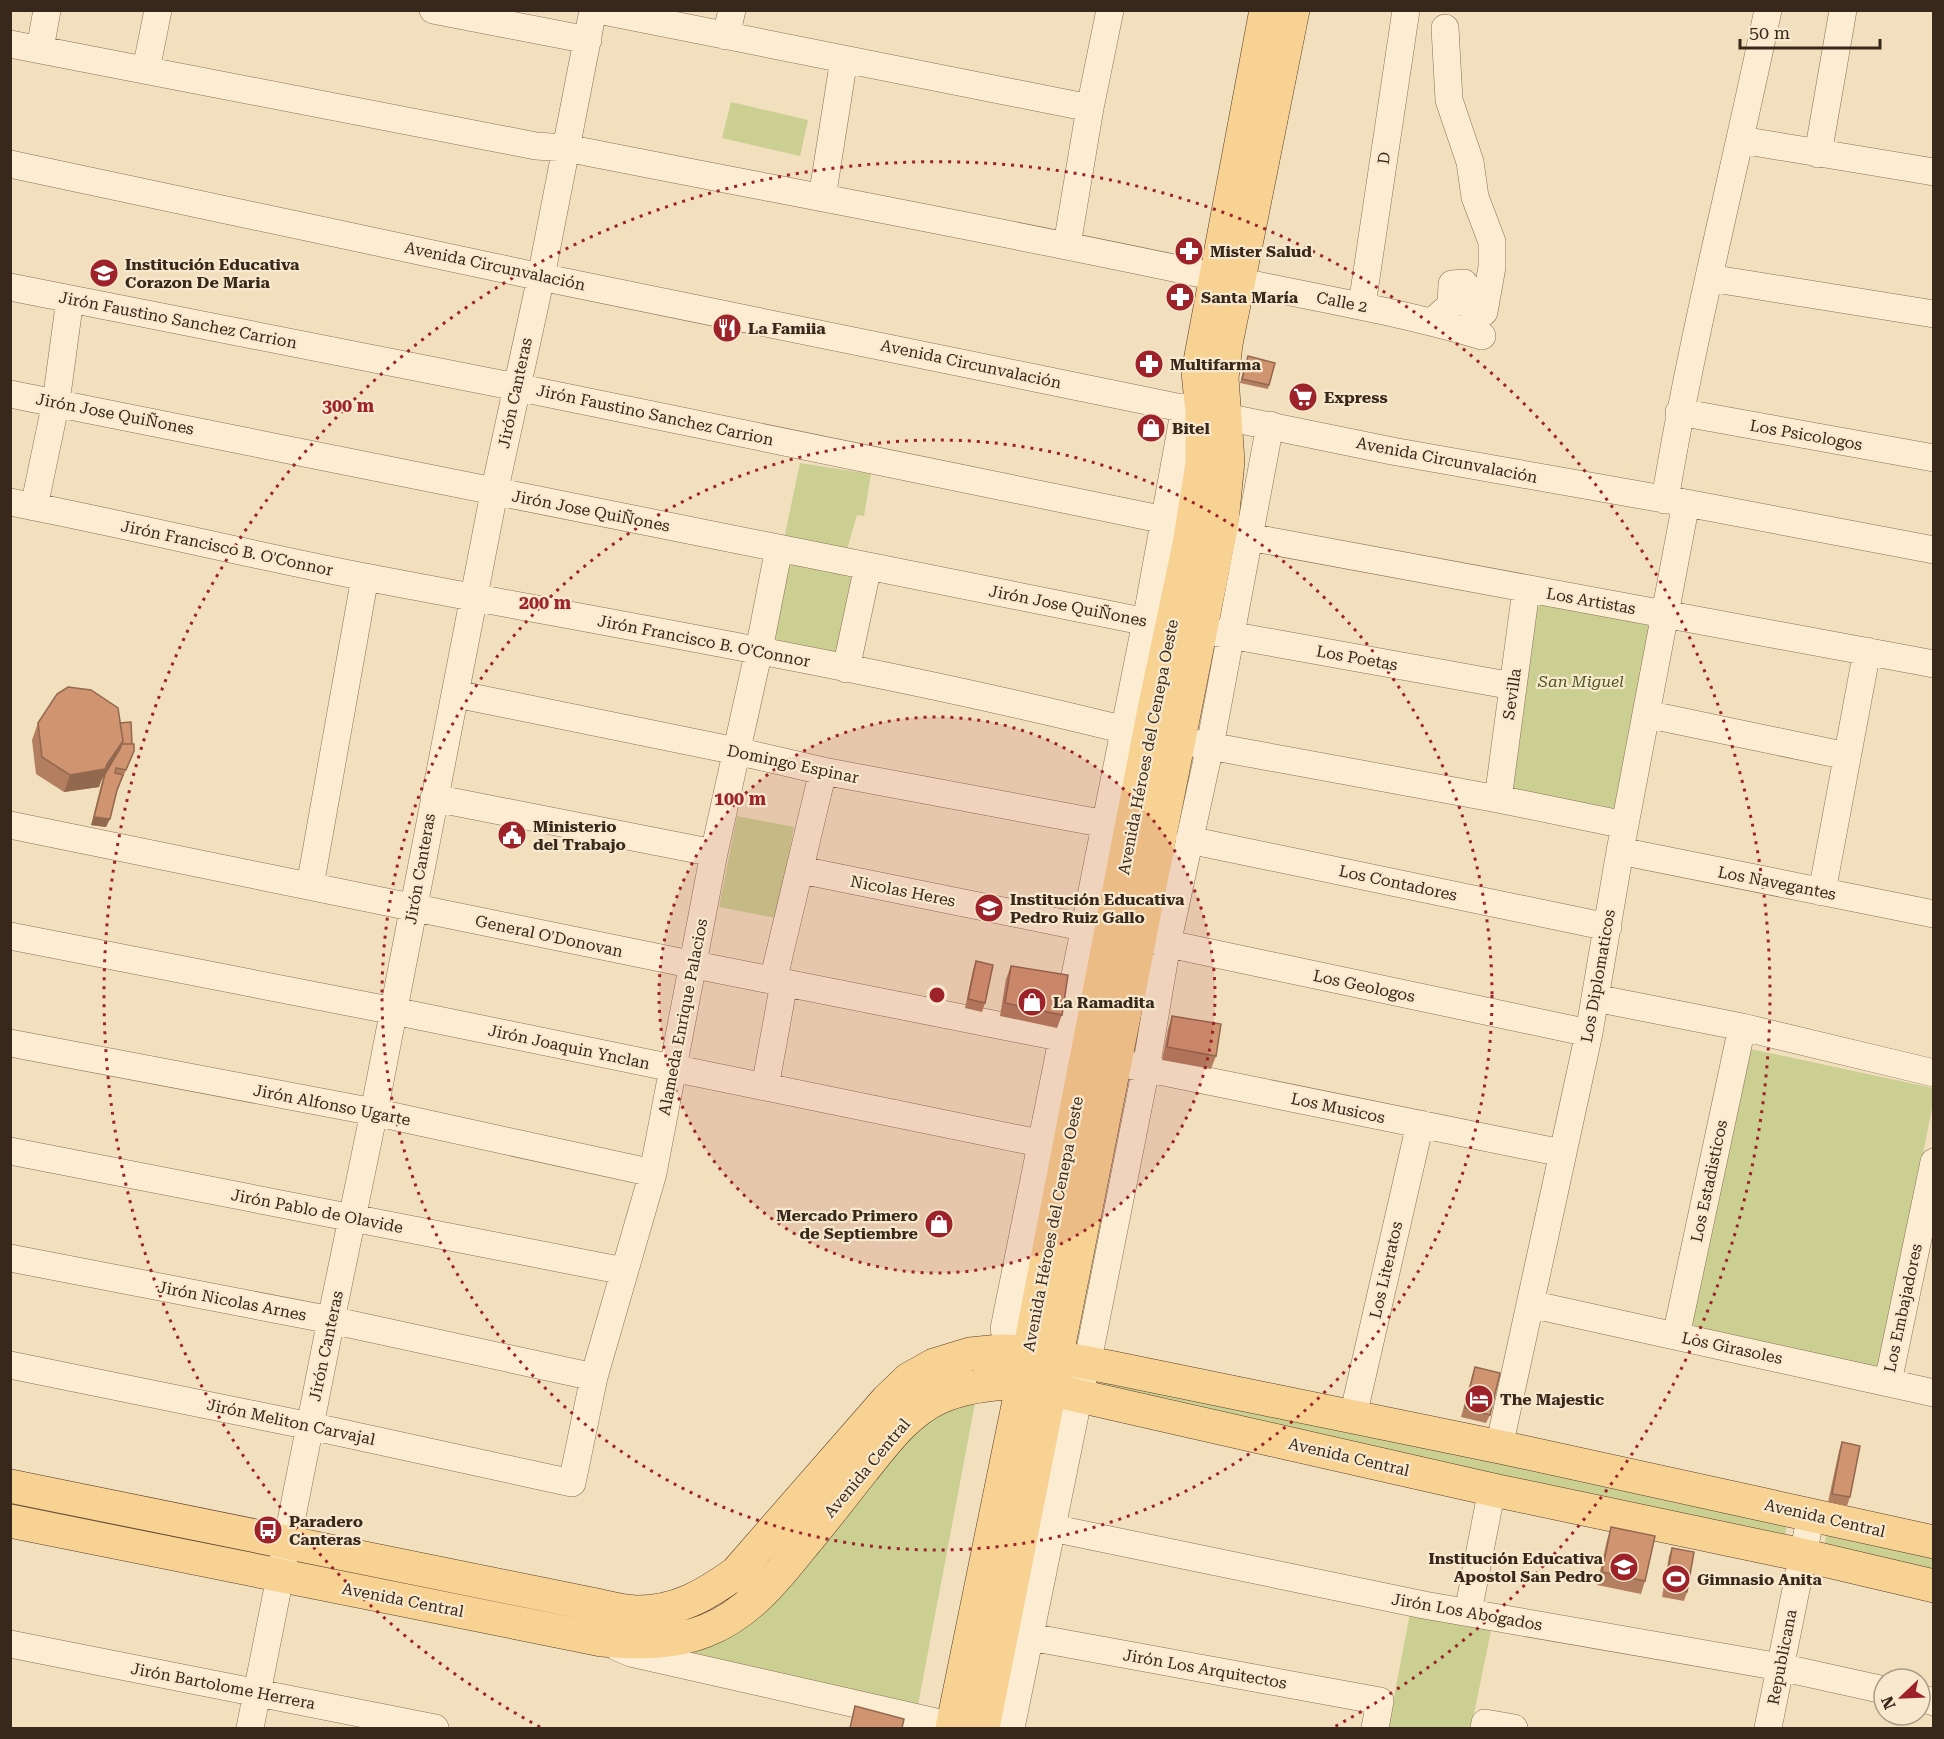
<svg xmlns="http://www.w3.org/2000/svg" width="1944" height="1739" font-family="'Roboto Serif',serif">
<rect width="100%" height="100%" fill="#f1dfbe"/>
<path fill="#cbcf92" d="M731,102L808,120L800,156L722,138Z
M800,463L871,474L864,516L857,515L845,556L783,544Z
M782,553L858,569L840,665L761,648Z
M1540,601L1652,626L1616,816L1506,795L1532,605Z
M737,816L794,827L776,918L719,907Z
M1746,1048L1933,1088V1103L1879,1376L1684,1333Z
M1105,1374L1787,1524L1784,1542L1101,1391Z
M976,1398L918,1705L646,1654L714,1632L923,1419Z
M1827,1533L1933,1556V1574L1823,1550Z
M1411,1608L1493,1621L1471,1728H1388Z"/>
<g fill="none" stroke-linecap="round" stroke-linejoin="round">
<g stroke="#8a6f56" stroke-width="28">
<path id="minor" d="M433,10L588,40
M598,10L1090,108
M726,36L732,10
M10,44L536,146L566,148C778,190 991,229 1202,274C1296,294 1390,309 1482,336
M40,49L47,10
M146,70L158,10
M1741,140L1934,172
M1818,154L1843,10
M10,164L541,277L1392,451L1686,503L1934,550
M822,198L844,59
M1067,245L1090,108L1110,10
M1709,278L1934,314
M10,287L516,387L1165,520L1192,524
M1362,305L1406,10
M1433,321L1451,305L1452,284L1464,283L1469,292L1474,315L1478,316L1484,312L1492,267V242L1475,197L1470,162L1449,100L1445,28
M10,394L1172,627
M1679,412L1934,458
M1665,500C1692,335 1734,174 1768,10
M10,502C129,525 246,554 365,577C627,627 890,670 1149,736
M34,507L56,402L70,299
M1249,537L1934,664
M1213,632L1513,686
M846,669L868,566
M456,694L736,751L823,771L1122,827
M1646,714L1847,756
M1193,743L1498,799L1625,825
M434,798L714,853
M1498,799L1526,590
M10,825L680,962L1089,1043
M1189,840L1608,927
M1620,851L1934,914
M801,870L1102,931
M310,886L365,577
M1822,892L1867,651
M10,936L394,1011L1088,1153
M1150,940L1589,1033
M773,981L823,771
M1595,998L1742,1027L1934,1073
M10,1043L374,1112L653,1173
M1129,1065L1562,1153
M765,1087L784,983
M10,1151L624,1271
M10,1258L331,1320L594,1377
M1530,1304L1934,1393
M1004,1329L1146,622L1185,407
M1676,1336L1742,1027
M10,1365L310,1426L572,1483L594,1377L653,1173L714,853L759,650L779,548
M1888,1382L1934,1162
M1353,1416L1420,1124
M1499,1447L1589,1033L1620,851L1686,503
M1052,1528L1424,1605L1780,1667L1884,1690
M1468,1612L1492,1489
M1030,1637L1380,1701L1375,1728
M10,1644L435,1728
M617,1647L631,1653L953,1726
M1920,1698L1934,1702
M250,1728L331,1320L374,1112L494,493L541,277L593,10
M1011,1728L1079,1395L1091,1345L1146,1068L1167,944L1210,746L1270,425
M1484,1728L1485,1723L1514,1728
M1768,1728L1811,1515"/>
</g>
<g stroke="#573d2a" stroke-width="34">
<path id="major" d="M10,1486L591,1604C606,1607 623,1612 637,1612C677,1612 705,1595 736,1573L887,1400L909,1379L934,1365L970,1354L1000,1351L1029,1352L1114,1368L1505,1448L1934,1542
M10,1521L602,1640C637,1643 672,1644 705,1631C748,1614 775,1580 803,1545C824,1520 843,1495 863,1470C884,1444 906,1413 938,1398C965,1386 993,1383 1022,1383L1498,1491L1802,1555L1934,1586
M952,1728L1029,1352L1155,705L1189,545L1202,464V411L1198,372L1266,10
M983,1728L1222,522L1228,461L1222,378L1226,344L1293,10"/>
</g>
<use href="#minor" stroke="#fbecd2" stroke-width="27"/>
<use href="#major" stroke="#f7d293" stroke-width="33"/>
</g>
<path fill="#b47f61" d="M1246,361L1269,385L1268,389L1240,383Z
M38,723H120L132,744L134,751L116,794L106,827L91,825L103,777L99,787L64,792L36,774L32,740Z
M976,961L985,1003L982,1012L965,1008L973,970Z
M1011,966L1062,1015L1057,1028L1000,1016L1006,979Z
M1172,1016L1216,1056L1211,1069L1162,1060L1168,1029Z
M1475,1367L1490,1415L1486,1423L1461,1417L1472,1376Z
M1842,1442L1850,1497L1847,1506L1828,1502L1839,1451Z
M1611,1527L1645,1581L1641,1594L1597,1585L1607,1540Z
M1672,1548L1687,1592L1684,1601L1662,1597L1669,1556Z"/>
<path fill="#92684f" d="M123,741L117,758L101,780L99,787L64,792L70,775L107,764Z
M94,817L110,819L106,827L91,825Z"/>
<path fill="#d19471" stroke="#92684f" stroke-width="1.5" d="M1248,356L1275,363L1269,385L1242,379Z
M68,687L91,690L118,708L123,741L107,764L105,769L70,775L42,757L38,723L57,694Z
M131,722L132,744H122L123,741L120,723Z
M122,744H134V751L126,770L116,768L115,773L123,775L117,790L110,819L94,817L105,774L120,749Z
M976,961L993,965L985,1003L968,999Z
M1011,966L1068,975L1062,1015L1005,1003Z
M1172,1016L1221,1024L1216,1056L1167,1047Z
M1475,1367L1500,1373L1490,1415L1465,1408Z
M1842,1442L1860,1446L1850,1497L1832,1494Z
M1611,1527L1655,1536L1645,1581L1602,1572Z
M1672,1548L1694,1552L1687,1592L1665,1588Z
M855,1706L904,1719L902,1728H850Z"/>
<circle cx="937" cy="995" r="278" fill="#9d2229" fill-opacity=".12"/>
<g fill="none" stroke="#9d2229" stroke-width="3" stroke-dasharray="3 6">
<circle cx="937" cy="995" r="278"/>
<circle cx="937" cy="995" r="555"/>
<path d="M540 1727A833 833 0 1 1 1334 1727"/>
</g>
<defs>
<g id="pharmacy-disc" transform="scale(1.5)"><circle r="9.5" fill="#9d2229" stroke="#f8e9ce"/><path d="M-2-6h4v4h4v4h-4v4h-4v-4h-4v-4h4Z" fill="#fff"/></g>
<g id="school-disc" transform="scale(1.5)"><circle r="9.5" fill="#9d2229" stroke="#f8e9ce"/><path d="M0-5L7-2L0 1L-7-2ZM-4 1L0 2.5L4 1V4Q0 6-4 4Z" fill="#fff"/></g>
<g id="restaurant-disc" transform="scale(1.5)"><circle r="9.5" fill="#9d2229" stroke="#f8e9ce"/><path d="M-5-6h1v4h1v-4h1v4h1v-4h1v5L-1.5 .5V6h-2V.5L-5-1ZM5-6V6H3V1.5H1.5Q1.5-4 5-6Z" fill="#fff"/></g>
<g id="supermarket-disc" transform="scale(1.5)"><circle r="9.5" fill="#9d2229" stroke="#f8e9ce"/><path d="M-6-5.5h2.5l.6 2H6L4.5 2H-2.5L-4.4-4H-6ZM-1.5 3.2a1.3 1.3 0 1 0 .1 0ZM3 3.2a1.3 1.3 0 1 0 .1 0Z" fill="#fff"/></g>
<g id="shop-disc" transform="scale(1.5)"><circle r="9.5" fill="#9d2229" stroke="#f8e9ce"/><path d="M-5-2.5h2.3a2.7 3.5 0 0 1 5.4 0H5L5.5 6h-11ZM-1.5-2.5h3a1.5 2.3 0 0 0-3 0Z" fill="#fff"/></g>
<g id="civic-disc" transform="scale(1.5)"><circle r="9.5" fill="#9d2229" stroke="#f8e9ce"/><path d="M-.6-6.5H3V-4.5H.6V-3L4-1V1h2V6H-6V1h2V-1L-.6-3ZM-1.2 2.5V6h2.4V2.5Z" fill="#fff"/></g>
<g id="hotel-disc" transform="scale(1.5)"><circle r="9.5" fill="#9d2229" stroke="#f8e9ce"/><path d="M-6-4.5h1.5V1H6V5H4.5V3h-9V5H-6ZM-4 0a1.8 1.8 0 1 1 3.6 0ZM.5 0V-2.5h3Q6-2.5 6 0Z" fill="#fff"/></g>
<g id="bus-disc" transform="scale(1.5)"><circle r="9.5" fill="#9d2229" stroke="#f8e9ce"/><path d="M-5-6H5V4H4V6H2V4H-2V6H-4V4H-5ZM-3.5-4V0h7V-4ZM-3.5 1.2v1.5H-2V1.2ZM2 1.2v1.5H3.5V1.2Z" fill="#fff"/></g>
<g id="stadium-disc" transform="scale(1.5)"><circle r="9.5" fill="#9d2229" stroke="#f8e9ce"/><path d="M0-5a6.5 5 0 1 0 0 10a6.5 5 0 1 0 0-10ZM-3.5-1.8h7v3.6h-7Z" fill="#fff"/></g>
</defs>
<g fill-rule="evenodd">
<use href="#pharmacy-disc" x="1189" y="251"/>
<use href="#school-disc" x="104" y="273"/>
<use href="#pharmacy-disc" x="1180" y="297"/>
<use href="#restaurant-disc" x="727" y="328"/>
<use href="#pharmacy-disc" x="1149" y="364"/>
<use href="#supermarket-disc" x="1303" y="397"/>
<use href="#shop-disc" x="1151" y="428"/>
<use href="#civic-disc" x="512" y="835"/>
<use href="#school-disc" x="989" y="908"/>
<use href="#shop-disc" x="1032" y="1002"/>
<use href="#shop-disc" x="939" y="1224"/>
<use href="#hotel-disc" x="1479" y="1399"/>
<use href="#bus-disc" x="268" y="1530"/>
<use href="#school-disc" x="1624" y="1567"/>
<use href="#stadium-disc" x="1676" y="1579"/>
</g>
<g text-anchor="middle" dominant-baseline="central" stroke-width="4.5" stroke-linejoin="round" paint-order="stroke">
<g font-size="16" fill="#38281b" stroke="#f8e9ce">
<text transform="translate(1384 158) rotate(-81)">D</text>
<text transform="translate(495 266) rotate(12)">Avenida Circunvalación</text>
<text transform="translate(1342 302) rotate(11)">Calle 2</text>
<text transform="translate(178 320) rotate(11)">Jirón Faustino Sanchez Carrion</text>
<text transform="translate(971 364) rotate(12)">Avenida Circunvalación</text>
<text transform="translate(515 393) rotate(-78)">Jirón Canteras</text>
<text transform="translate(115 414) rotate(11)">Jirón Jose QuiÑones</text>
<text transform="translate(655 415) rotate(12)">Jirón Faustino Sanchez Carrion</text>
<text transform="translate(1806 435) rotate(10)">Los Psicologos</text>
<text transform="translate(1447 460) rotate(11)">Avenida Circunvalación</text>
<text transform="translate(591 511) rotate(11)">Jirón Jose QuiÑones</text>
<text transform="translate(227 548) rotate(12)">Jirón Francisco B. O'Connor</text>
<text transform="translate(1591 601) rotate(10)">Los Artistas</text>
<text transform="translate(1068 606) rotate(11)">Jirón Jose QuiÑones</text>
<text transform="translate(704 641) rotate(11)">Jirón Francisco B. O'Connor</text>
<text transform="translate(1357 658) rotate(10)">Los Poetas</text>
<text transform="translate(1512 694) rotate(-82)">Sevilla</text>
<text transform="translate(1148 747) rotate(-79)">Avenida Héroes del Cenepa Oeste</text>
<text transform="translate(793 764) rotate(12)">Domingo Espinar</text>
<text transform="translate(420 869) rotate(-80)">Jirón Canteras</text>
<text transform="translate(1398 883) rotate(12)">Los Contadores</text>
<text transform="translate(1777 883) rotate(11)">Los Navegantes</text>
<text transform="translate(903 891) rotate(11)">Nicolas Heres</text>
<text transform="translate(549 936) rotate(12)">General O'Donovan</text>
<text transform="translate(1598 976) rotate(-80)">Los Diplomaticos</text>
<text transform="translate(1364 986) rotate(12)">Los Geologos</text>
<text transform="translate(683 1017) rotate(-79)">Alameda Enrique Palacios</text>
<text transform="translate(569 1047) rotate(12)">Jirón Joaquin Ynclan</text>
<text transform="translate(332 1105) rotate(11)">Jirón Alfonso Ugarte</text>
<text transform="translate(1338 1108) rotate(12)">Los Musicos</text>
<text transform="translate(1709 1181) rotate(-78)">Los Estadisticos</text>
<text transform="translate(317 1211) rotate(11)">Jirón Pablo de Olavide</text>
<text transform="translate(1053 1224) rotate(-79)">Avenida Héroes del Cenepa Oeste</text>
<text transform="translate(1386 1270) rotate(-77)">Los Literatos</text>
<text transform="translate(232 1301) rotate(11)">Jirón Nicolas Arnes</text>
<text transform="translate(1903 1308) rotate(-78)">Los Embajadores</text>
<text transform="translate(326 1346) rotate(-78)">Jirón Canteras</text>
<text transform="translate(1732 1348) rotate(12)">Los Girasoles</text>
<text transform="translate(291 1422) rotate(12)">Jirón Meliton Carvajal</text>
<text transform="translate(1349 1457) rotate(13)">Avenida Central</text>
<text transform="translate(867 1468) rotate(-50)">Avenida Central</text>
<text transform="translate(1825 1518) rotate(13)">Avenida Central</text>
<text transform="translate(403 1600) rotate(11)">Avenida Central</text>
<text transform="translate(1467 1612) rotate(10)">Jirón Los Abogados</text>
<text transform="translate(1782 1657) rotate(-79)">Republicana</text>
<text transform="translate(1205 1669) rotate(10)">Jirón Los Arquitectos</text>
<text transform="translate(223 1686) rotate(11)">Jirón Bartolome Herrera</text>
</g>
<g font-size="16" font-weight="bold" fill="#38281b" stroke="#f8e9ce" text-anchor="start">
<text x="1210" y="251">Mister Salud</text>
<text x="125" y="264">Institución Educativa<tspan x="125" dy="18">Corazon De Maria</tspan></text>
<text x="1201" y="297">Santa María</text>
<text x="748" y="328">La Famiia</text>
<text x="1170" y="364">Multifarma</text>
<text x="1324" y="397">Express</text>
<text x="1172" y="428">Bitel</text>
<text x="533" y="826">Ministerio<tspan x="533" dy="18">del Trabajo</tspan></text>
<text x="1010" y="899">Institución Educativa<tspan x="1010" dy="18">Pedro Ruiz Gallo</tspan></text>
<text x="1053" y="1002">La Ramadita</text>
<text x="918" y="1215" text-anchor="end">Mercado Primero<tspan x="918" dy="18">de Septiembre</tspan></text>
<text x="1500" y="1399">The Majestic</text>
<text x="289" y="1521">Paradero<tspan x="289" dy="18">Canteras</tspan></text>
<text x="1603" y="1558" text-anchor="end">Institución Educativa<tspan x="1603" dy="18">Apostol San Pedro</tspan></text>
<text x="1697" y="1579">Gimnasio Anita</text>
</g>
<g font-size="16" font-style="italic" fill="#4c5620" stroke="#f8e9ce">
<text x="1581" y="681">San Miguel</text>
</g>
</g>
<circle cx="937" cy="995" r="9" fill="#9d2229" stroke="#f8e9ce" stroke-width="3"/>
<g font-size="18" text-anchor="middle" font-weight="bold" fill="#9d2229" stroke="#f8e9ce" stroke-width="4.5" stroke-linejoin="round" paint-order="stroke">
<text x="348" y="412">300 m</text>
<text x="545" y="609">200 m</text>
<text x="740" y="805">100 m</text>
</g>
<rect width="1944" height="1739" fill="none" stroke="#38281b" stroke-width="24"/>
<g transform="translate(1902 1697) rotate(247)"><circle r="28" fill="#f8e9ce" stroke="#ab9c86" stroke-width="1.5"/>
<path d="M0-4.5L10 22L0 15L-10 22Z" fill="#9d2229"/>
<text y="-9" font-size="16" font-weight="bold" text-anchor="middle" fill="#38281b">N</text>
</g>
<path d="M1740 39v9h140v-9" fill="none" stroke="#38281b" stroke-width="3"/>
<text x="1749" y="39" font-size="18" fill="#38281b" stroke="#f8e9ce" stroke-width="4.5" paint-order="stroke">50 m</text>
</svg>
